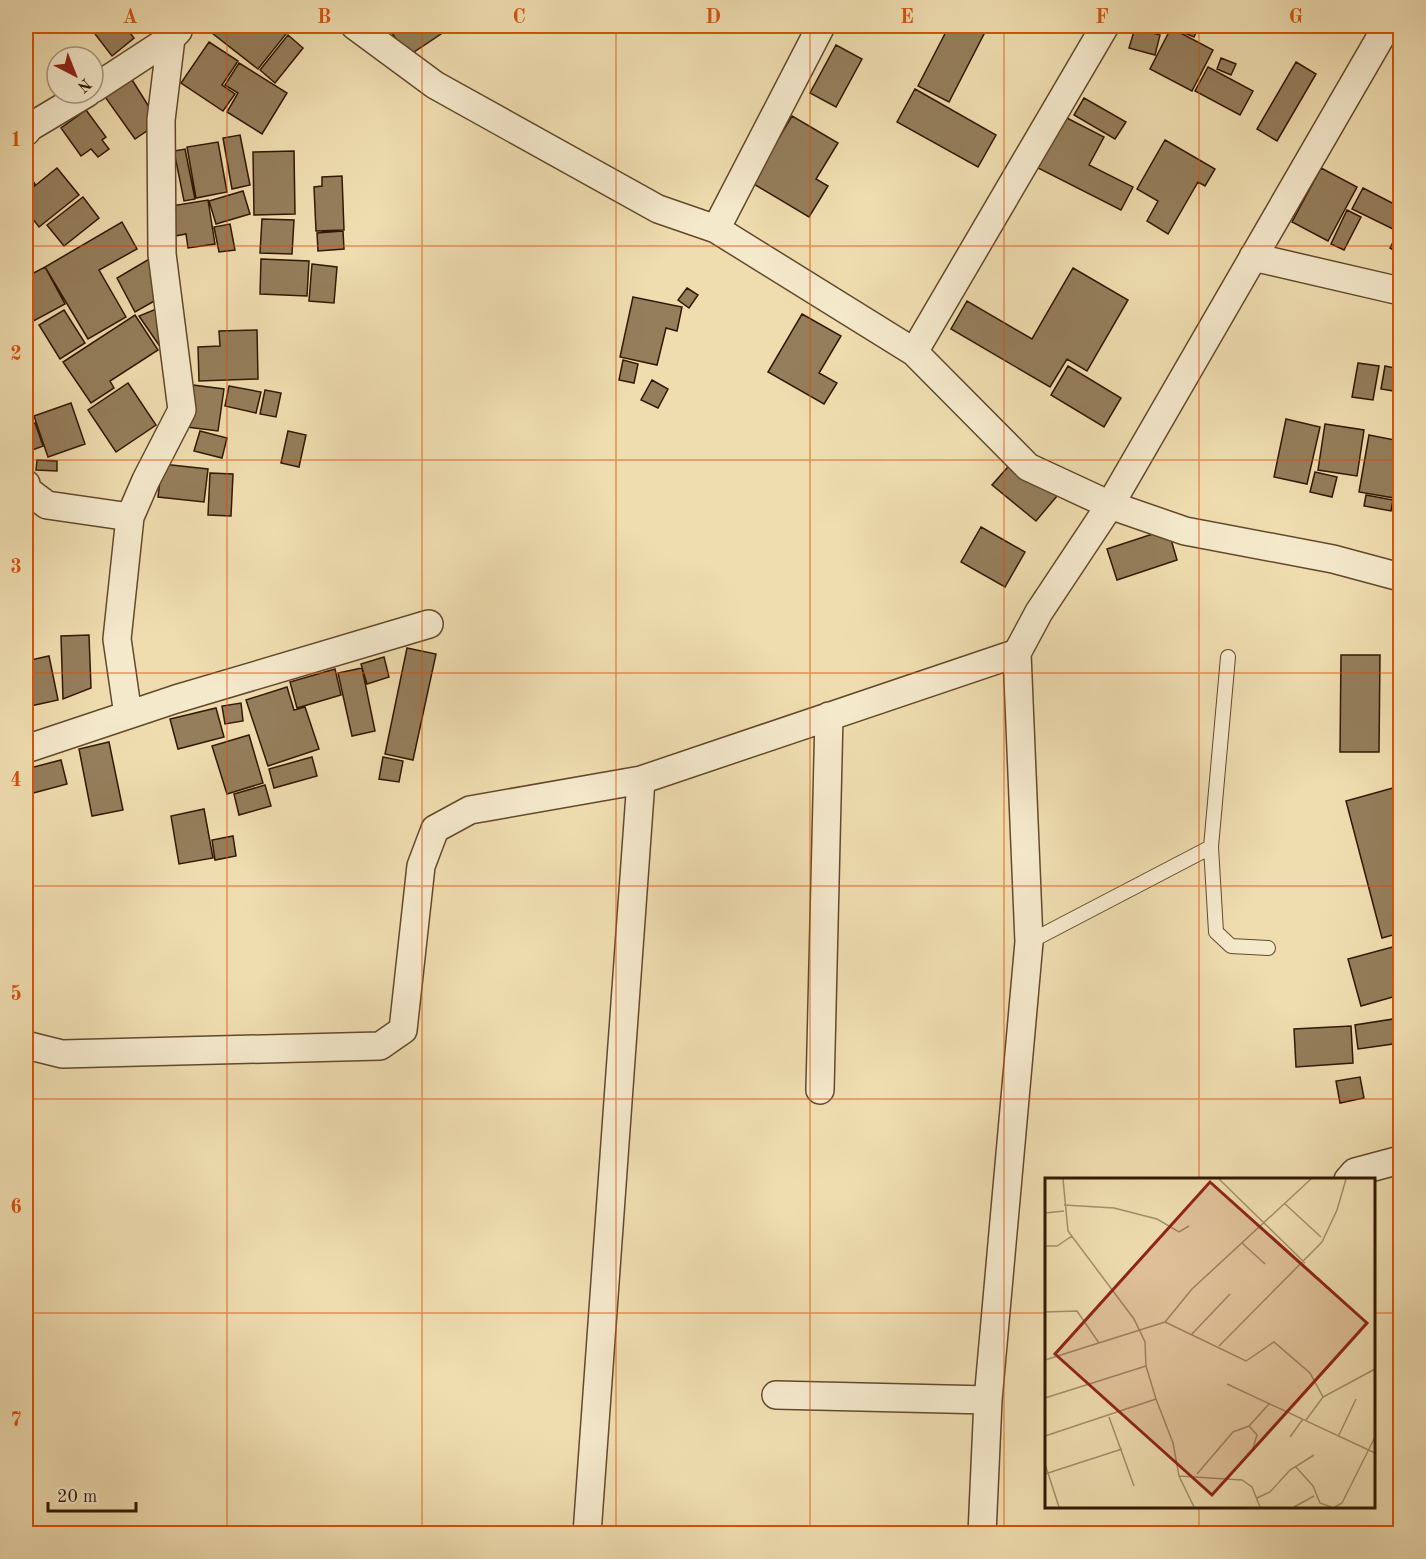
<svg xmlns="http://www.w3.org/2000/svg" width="1426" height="1559" font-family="'Old Standard TT',serif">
<rect width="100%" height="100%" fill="#efddb0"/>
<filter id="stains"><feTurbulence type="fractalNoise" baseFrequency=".00333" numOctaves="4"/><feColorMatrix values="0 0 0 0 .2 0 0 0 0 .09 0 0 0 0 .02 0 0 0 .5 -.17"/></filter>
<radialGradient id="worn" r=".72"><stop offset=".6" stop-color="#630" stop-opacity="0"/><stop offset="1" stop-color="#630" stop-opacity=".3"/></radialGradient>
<path fill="#957e5c" stroke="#331800" stroke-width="1.5" d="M106,26H125L134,38L112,56L95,34Z
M203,26H275L286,34L258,69Z
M387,26H453L408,56Z
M949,26H972L985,32L949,102L918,86Z
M1174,26H1199L1194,37L1173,28Z
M1135,28L1160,35L1155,55L1129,48Z
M1171,28L1213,50L1192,91L1150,69Z
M288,35L303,48L275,83L260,70Z
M209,42L238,61L222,85L235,94L223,111L181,83Z
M836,45L862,59L836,107L810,93Z
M1221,58L1236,64L1231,75L1217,69Z
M1296,62L1316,74L1277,141L1257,129Z
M239,63L287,93L262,134L227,112L238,93L225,85Z
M1208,67L1253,91L1240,115L1195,91Z
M129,75L151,110V128L135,139L103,94Z
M915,89L996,135L978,167L897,122Z
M1084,98L1126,122L1115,139L1074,115Z
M86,110L106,137L102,140L109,149L98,157L91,149L81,156L61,128Z
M792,116L838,143L816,179L828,186L809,217L752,183Z
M1065,117L1104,137L1089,165L1133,187L1121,210L1038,168Z
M240,135L250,185L232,189L223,138Z
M1165,140L1215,169L1205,186L1198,182L1168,234L1147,221L1158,201L1137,189Z
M218,142L227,192L196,198L187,147Z
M185,149L195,199L184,201L174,151Z
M294,151L295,214L254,215L253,152Z
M57,168L79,195L39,227L26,210V193Z
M1321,168L1357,187L1328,241L1292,222Z
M26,170L35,184L26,191Z
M342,176L344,230L316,231L314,187L322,186V177Z
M1363,188L1400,207V219L1395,230L1352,209Z
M243,191L250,214L216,224L209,201Z
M83,197L99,218L64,246L47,225Z
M208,200L215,244L188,248L186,234L175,236L171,206Z
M1347,210L1361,217L1344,250L1331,244Z
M262,219L294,220L292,254L260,253Z
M122,222L137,249L99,270L126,317L88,339L45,267Z
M230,224L235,250L219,252L214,227Z
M1400,229V254L1390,248Z
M343,231L344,249L318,251L317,233Z
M151,258L156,300L135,312L117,278Z
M261,259L309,261L307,296L260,294Z
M312,264L337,267L334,303L309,301Z
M45,267L65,304L26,325V277Z
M1073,268L1128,300L1087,371L1067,359L1050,387L951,329L967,301L1032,339Z
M687,288L698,295L689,308L678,300Z
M633,297L682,307L677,331L666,328L657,365L620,357Z
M161,307V348L139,316Z
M64,310L85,343L60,359L39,325Z
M802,314L841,336L819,373L837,383L824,404L768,372Z
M135,315L158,350L110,381L114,388L91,403L63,362Z
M257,330L258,379L199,381L198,347L220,346L219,331Z
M623,360L638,364L634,383L619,380Z
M1358,363L1379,366L1373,400L1352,397Z
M1068,366L1121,398L1104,427L1051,395Z
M1385,366L1400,369V392L1381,389Z
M652,380L668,389L658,408L641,400Z
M128,383L156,425L116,452L88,410Z
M193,385L224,389L218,431L187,427Z
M229,386L261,392L256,413L225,406Z
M265,390L281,393L276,417L260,414Z
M71,403L85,444L48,457L34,416Z
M1286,419L1320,427L1307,484L1274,477Z
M35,423L43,446L27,452L26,448V426Z
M1325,424L1364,430L1357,476L1318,470Z
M200,431L227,438L222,458L194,451Z
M288,431L306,435L299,467L281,463Z
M1369,435L1400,441V499L1359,492Z
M37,460L57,461V471L36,470Z
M1014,460L1057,496L1036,521L992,485Z
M162,464L208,469L204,502L158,497Z
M1315,472L1337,477L1332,497L1310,492Z
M210,473L233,474L231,516L208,515Z
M1366,495L1393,500L1391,511L1364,506Z
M981,527L1025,552L1005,587L961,562Z
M1168,529L1177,560L1117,580L1107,549Z
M89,635L91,688L63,699L61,636Z
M407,648L436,654L413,760L385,754Z
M1341,655H1380L1379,752H1340Z
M49,656L58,700L26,707V661Z
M384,657L389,677L367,684L361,664Z
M362,668L375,731L352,736L338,673Z
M335,669L341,695L297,708L290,682Z
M287,687L294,710L305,707L319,749L268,766L246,700Z
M241,703L243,721L225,724L222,706Z
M216,708L224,737L178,749L170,719Z
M249,735L263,783L227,794L212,746Z
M109,742L123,810L92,816L79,749Z
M312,757L317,776L274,788L269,769Z
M383,757L403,761L399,782L379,779Z
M61,760L67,784L26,795V769Z
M265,785L271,806L239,815L234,794Z
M1400,786V933L1382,938L1346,801Z
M26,799H28L33,829L26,830Z
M204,809L213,858L179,864L171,816Z
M233,836L236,856L215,860L212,840Z
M1400,945V995L1361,1006L1348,959Z
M1400,1018V1043L1358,1049L1355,1025Z
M1351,1026L1353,1063L1296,1067L1294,1029Z
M1360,1077L1364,1098L1340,1103L1336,1081Z"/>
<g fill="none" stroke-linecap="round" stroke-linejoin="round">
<g stroke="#62492c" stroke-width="16">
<path id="service" d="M1211,847L1216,932L1231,946L1268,948
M1029,942L1211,847L1228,657"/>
</g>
<g stroke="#62492c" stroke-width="30">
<path id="minor" d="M355,26L435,85L658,209L716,229L914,352L1028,467L1110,505L1185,531L1333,559L1400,577
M93,89L171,38L178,31
M26,132L30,127L87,93
M716,229L821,26
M1253,257L1400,291
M914,352L1105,26
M26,484L27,490L47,505L130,517
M128,715L117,639L130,517L146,480L182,410L162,254L161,120L171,38
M26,749L176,699L429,624
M26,1045L62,1054L380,1046L403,1030L421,866L435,829L470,810L641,780L1017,653
M820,1090L829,716
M1348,1180L1355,1172L1400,1160
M776,1395L988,1400
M587,1534L641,780
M982,1534L988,1400L1029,942L1017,653L1039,612L1110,505L1387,26"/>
</g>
<use href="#service" stroke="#f5e9cc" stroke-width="14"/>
<use href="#minor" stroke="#f5e9cc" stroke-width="27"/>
</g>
<path fill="none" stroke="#d6520b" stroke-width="1.5" stroke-opacity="0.55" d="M227,26V1534M422,26V1534M616,26V1534M810,26V1534M1004,26V1534M1199,26V1180M26,246H1400M26,460H1400M26,673H1400M26,886H1400M26,1099H1400M26,1313H1046M1374,1313H1400M1199,1506V1534"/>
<g transform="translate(1045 1178)">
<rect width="330" height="330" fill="#efddb0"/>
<path fill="none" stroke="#a48e6a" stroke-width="1.5" d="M18,1L23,53L89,141L100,164L101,188L111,221L128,265L134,298L149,329M174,1L260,85M239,25L276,59M19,27L69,30L112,41L134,54L144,48M0,35L19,33M197,65L220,86M0,68H12L27,58M0,134L32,133L54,165M120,144L201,183L229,164L265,195L278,219M147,156L185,116M174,168L277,64L292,32L301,1M0,182L120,144L147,111L266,1M182,206L330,275M0,220L101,188M64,239L89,308M261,242L278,219L330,191M204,248L212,257L208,270M294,257L311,221M0,258L111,221M245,259L258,241M0,286L14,329M251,289L268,308L275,325L286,329M0,296L77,271M152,296L188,254L204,248L224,226M134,298L197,302L207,309L215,329M212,320L225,314L245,292L269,277M249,329L269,318M290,329L297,325L330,259"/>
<path fill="#8f2418" fill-opacity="0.15" stroke="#8f2418" stroke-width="3" d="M165,4L322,145L167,317L10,176Z"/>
<rect width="330" height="330" fill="none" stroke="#331800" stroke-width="3"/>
</g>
<rect width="1426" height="1559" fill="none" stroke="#efddb0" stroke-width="66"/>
<g transform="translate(75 75) rotate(138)"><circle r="28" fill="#f5e9cc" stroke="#a7957a" stroke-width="1.5"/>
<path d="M0-4.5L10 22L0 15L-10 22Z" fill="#8f2418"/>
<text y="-9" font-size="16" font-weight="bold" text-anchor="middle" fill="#331800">N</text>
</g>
<path d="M48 1502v9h88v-9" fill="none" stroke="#331800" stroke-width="3"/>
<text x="57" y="1502" font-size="18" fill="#331800" stroke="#f5e9cc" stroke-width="4.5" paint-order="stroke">20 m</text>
<rect x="33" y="33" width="1360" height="1493" fill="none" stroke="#d6520b" stroke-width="2"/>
<g font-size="20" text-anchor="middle" font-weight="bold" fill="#d6520b">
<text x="130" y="23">A</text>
<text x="324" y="23">B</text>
<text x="519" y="23">C</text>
<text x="713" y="23">D</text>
<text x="907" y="23">E</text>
<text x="1102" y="23">F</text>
<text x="1296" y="23">G</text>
<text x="16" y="146">1</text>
<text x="16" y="360">2</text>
<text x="16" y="573">3</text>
<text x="16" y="786">4</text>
<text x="16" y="1000">5</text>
<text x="16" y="1213">6</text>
<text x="16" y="1426">7</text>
</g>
<rect width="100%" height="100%" filter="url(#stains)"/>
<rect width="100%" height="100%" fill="url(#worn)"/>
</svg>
